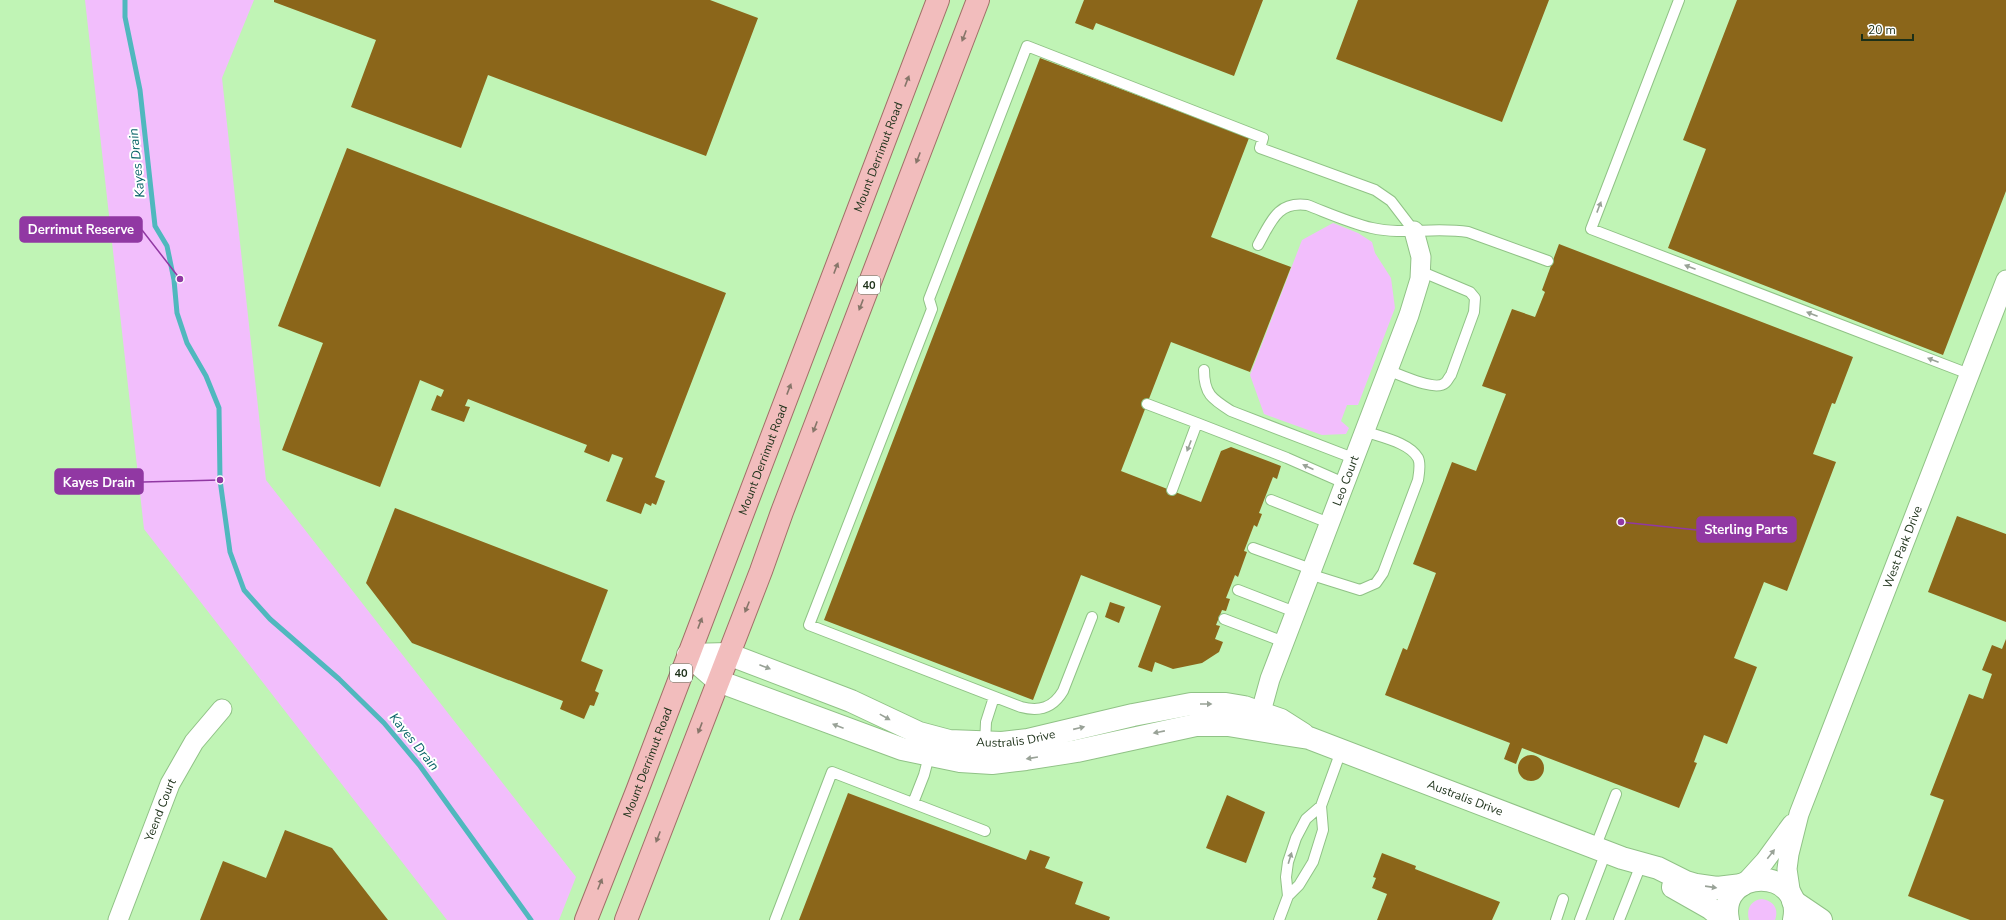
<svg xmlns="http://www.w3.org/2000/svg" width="2006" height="920" font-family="'Nunito Sans',sans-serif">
<rect width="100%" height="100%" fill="#c0f4b5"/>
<path fill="#f2befc" d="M85,0H254L222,78L266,480L576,877L559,920H447L144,529Z
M1333,223L1358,233L1372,242L1375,253L1391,278L1395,308L1358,405H1347L1341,421L1349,428L1346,434L1322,435L1264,414L1250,375L1302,240Z
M1762,899C1774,901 1779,909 1775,920H1749C1746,909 1751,900 1762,899Z"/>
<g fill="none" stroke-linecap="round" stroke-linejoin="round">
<path stroke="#50b8be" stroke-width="5" d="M125,0V17L140,90L155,226L167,246L174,280L177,313L187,343L206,376L219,408L220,480L230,552L244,590L270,619L339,679L384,723L420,766L531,920"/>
</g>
<path fill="#8b661a" d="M274,0H710L758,18L706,156L488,75L461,148L351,107L376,40L274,2Z
M1084,0H1263L1234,76L1096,23L1093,30L1075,23Z
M1358,0H1549L1502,122L1336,59Z
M1737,0H2006V191L1943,355L1668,248L1706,149L1683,140Z
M1040,58L1249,138L1211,237L1291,267L1250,372L1171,342L1121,471L1201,502L1221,451L1231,447L1281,466L1277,479L1273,477L1259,513L1262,514L1257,527L1254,525L1244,551L1247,552L1238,577L1235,575L1226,598L1230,599L1226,611L1222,610L1216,625L1220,626L1215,639L1223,642L1219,652L1202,663L1173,669L1155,662L1152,672L1138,667L1161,606L1081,575L1033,700L824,620Z
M347,148L726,293L655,477L665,481L656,505L652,503L651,506L645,503L641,514L606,501L623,458L612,454L609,462L584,452L587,445L468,399L465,406L470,407L464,422L431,410L437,395L441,397L444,390L420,380L380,487L282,450L323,343L278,326Z
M1559,244L1853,357L1835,404L1832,403L1813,454L1836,462L1787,591L1764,582L1734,658L1757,667L1727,744L1704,735L1694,762L1697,763L1679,808L1522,748L1516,764L1504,759L1510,743L1385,695L1403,648L1407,650L1436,573L1413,564L1452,462L1476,471L1506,394L1482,386L1512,309L1535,317L1545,292L1542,290Z
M395,508L608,590L581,661L603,670L595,691L599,693L594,706L590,705L584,719L560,709L563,701L412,643L366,583Z
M1957,516L2006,534V622L1928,592Z
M1110,602L1125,607L1119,623L1105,617Z
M2006,639V920H1970L1908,896L1944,800L1930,795L1969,694L1983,699L1992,674L1982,670L1992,645L2002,649Z
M1518 768a13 13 0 1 1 26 0a13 13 0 1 1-26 0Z
M848,793L1026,860L1030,850L1050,857L1045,868L1083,882L1075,904L1110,917L1109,920H799Z
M1227,795L1265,812L1246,863L1206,848Z
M285,830L332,848L388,920H200L223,861L266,878Z
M1382,853L1416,866L1415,869L1500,902L1492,920H1377L1387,894L1372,888L1376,878L1373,877Z"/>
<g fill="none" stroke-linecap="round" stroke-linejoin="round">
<g stroke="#90c286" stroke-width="12">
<path id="service" d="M1679,0L1591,229L1969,374
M1258,245C1271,222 1277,201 1307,205C1328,213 1350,223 1372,228C1403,235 1436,227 1468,232L1548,261
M1204,370C1204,394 1212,399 1231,411L1353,458
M1387,370C1399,374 1435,392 1445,383C1447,382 1449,377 1451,375L1474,312L1475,298L1470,292L1420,271
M1147,404L1197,423
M1172,490L1197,423L1287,458L1344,483
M1271,500L1329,523
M1253,548L1311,569
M1309,574L1360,590L1376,583L1383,573L1418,480C1419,473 1421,464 1418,458C1409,442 1380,437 1364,431
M1238,590L1295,612
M1092,617L1063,691C1053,708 1039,712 1021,707L809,625L932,309L929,299L1027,46L1263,138L1260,148L1375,190L1391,201L1414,231
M1224,619L1284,642
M985,744L986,722L994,697
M913,803L924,775L930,752
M1595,848L1616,794
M1288,896L1286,877L1288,862L1296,838L1306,819L1321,806
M775,920L832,772L985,831
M1279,920L1288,896L1299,885L1313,862L1323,830L1321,806L1341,751
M1556,920L1563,899
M1580,920L1606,852
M1619,920L1642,862"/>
</g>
<g stroke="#90c286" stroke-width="21">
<g id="minor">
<path id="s1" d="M1257,726L1270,679L1409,315L1420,279L1421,257L1414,231"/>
<path d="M1745,883L1765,861L1792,824"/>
<path id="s2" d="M1791,896L1787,869L1789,854L1799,814L2006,280"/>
<path id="s3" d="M118,920L170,784L194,742L222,709"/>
</g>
</g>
<g stroke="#90c286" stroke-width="24">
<g id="tertiary">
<path id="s4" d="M688,655L718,681L902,749L960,761L992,763L1026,759L1077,751L1196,725H1228L1309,738L1622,858L1658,868L1686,882L1696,885L1717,888L1742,885"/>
<path id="s5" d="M688,655L728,654L851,701L919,733L949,741L1002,743L1028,740L1133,715L1191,704H1226L1244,707L1281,720L1303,734"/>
<path d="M1673,887L1710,908L1725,920"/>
<path d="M1793,901L1821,920"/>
<path d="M1728,920C1717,867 1805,866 1794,920"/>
</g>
</g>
<g stroke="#a16f67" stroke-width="24">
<g id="primary">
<path id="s6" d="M586,920L637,791L938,0"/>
<path d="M626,920L761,571L782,512L978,0"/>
</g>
</g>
<use href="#service" stroke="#fff" stroke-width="10"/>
<use href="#minor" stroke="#fff" stroke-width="19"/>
<use href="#tertiary" stroke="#fff" stroke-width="22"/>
<use href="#primary" stroke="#f2bdbd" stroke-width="22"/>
</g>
<defs><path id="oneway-solid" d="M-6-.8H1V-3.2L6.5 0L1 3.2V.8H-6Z"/></defs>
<g fill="#87766a">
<use href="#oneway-solid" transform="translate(964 36) rotate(111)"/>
<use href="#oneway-solid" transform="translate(907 81) rotate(-69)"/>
<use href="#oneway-solid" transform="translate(918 158) rotate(111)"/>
<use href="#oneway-solid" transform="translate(836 268) rotate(-69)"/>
<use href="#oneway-solid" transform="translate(861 305) rotate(111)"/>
<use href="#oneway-solid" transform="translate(789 389) rotate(-69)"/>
<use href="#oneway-solid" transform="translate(815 427) rotate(111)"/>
<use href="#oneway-solid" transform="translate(747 607) rotate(112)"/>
<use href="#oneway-solid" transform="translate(700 623) rotate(-69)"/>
<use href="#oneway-solid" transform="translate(700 728) rotate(111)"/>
<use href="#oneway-solid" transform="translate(658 837) rotate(111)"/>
<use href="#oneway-solid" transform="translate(600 884) rotate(-68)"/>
</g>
<g fill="#99a297">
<use href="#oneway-solid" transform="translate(1599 207) rotate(-69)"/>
<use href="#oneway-solid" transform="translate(1690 267) rotate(-159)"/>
<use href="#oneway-solid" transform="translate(1812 314) rotate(-159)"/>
<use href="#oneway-solid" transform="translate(1933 360) rotate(-159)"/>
<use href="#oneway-solid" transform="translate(1189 446) rotate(111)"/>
<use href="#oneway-solid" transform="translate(1308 467) rotate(-156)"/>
<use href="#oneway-solid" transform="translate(765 667) rotate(21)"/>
<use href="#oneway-solid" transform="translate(1206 704)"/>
<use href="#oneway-solid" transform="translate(885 717) rotate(29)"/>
<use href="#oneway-solid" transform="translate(838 726) rotate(-159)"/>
<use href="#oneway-solid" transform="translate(1079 728) rotate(-13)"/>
<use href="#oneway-solid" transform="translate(1159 732) rotate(169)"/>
<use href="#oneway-solid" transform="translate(1032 758) rotate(171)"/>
<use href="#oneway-solid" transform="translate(1771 854) rotate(-52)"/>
<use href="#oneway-solid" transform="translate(1290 858) rotate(-73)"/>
<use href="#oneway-solid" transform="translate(1711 887) rotate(8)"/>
</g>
<g text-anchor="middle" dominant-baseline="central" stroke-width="4" stroke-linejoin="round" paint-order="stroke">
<g fill="#fff" stroke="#606e5d" stroke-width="1">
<rect x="858" y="276" width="22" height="18" rx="3"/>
<rect x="670" y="664" width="22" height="18" rx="3"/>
</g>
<g font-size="11" font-weight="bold" fill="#1c3018">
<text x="869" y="285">40</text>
<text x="681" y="673">40</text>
</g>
<g font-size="12" fill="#1c3018" stroke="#fff">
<text stroke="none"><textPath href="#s6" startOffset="817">Mount Derrimut Road</textPath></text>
<text stroke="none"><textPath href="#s6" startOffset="493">Mount Derrimut Road</textPath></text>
<text stroke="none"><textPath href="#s1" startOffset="261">Leo Court</textPath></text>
<text stroke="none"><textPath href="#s2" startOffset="370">West Park Drive</textPath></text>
<text stroke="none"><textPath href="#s5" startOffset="345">Australis Drive</textPath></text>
<text stroke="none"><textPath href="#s6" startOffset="169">Mount Derrimut Road</textPath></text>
<text stroke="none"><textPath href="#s4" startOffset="816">Australis Drive</textPath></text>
<text stroke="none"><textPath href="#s3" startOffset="118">Yeend Court</textPath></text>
</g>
<g font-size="13" font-style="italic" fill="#086468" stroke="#fff">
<text transform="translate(137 163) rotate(-96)">Kayes Drain</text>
<text transform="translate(414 742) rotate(51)">Kayes Drain</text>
</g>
</g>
<path fill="none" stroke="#9138a3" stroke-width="1.5" d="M180 279L142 230M220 480L143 482M1621 522L1697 530"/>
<g fill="#9138a3" stroke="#fff" stroke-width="1.5">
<circle cx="180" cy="279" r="4"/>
<circle cx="220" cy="480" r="4"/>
<circle cx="1621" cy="522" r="4"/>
</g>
<g fill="#9138a3" stroke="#9138a3" stroke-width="1.5">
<rect x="20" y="217" width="122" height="25" rx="4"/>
<rect x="55" y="469" width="88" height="25" rx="4"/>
<rect x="1697" y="517" width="99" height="25" rx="4"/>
</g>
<g font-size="13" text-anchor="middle" font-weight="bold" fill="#fff">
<text x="81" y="234">Derrimut Reserve</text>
<text x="99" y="487">Kayes Drain</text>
<text x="1746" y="534">Sterling Parts</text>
</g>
<path d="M1862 34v6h51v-6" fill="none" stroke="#1c3018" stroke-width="2"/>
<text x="1868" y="34" font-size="12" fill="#1c3018" stroke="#ffffff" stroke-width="3" paint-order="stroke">20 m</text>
</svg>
